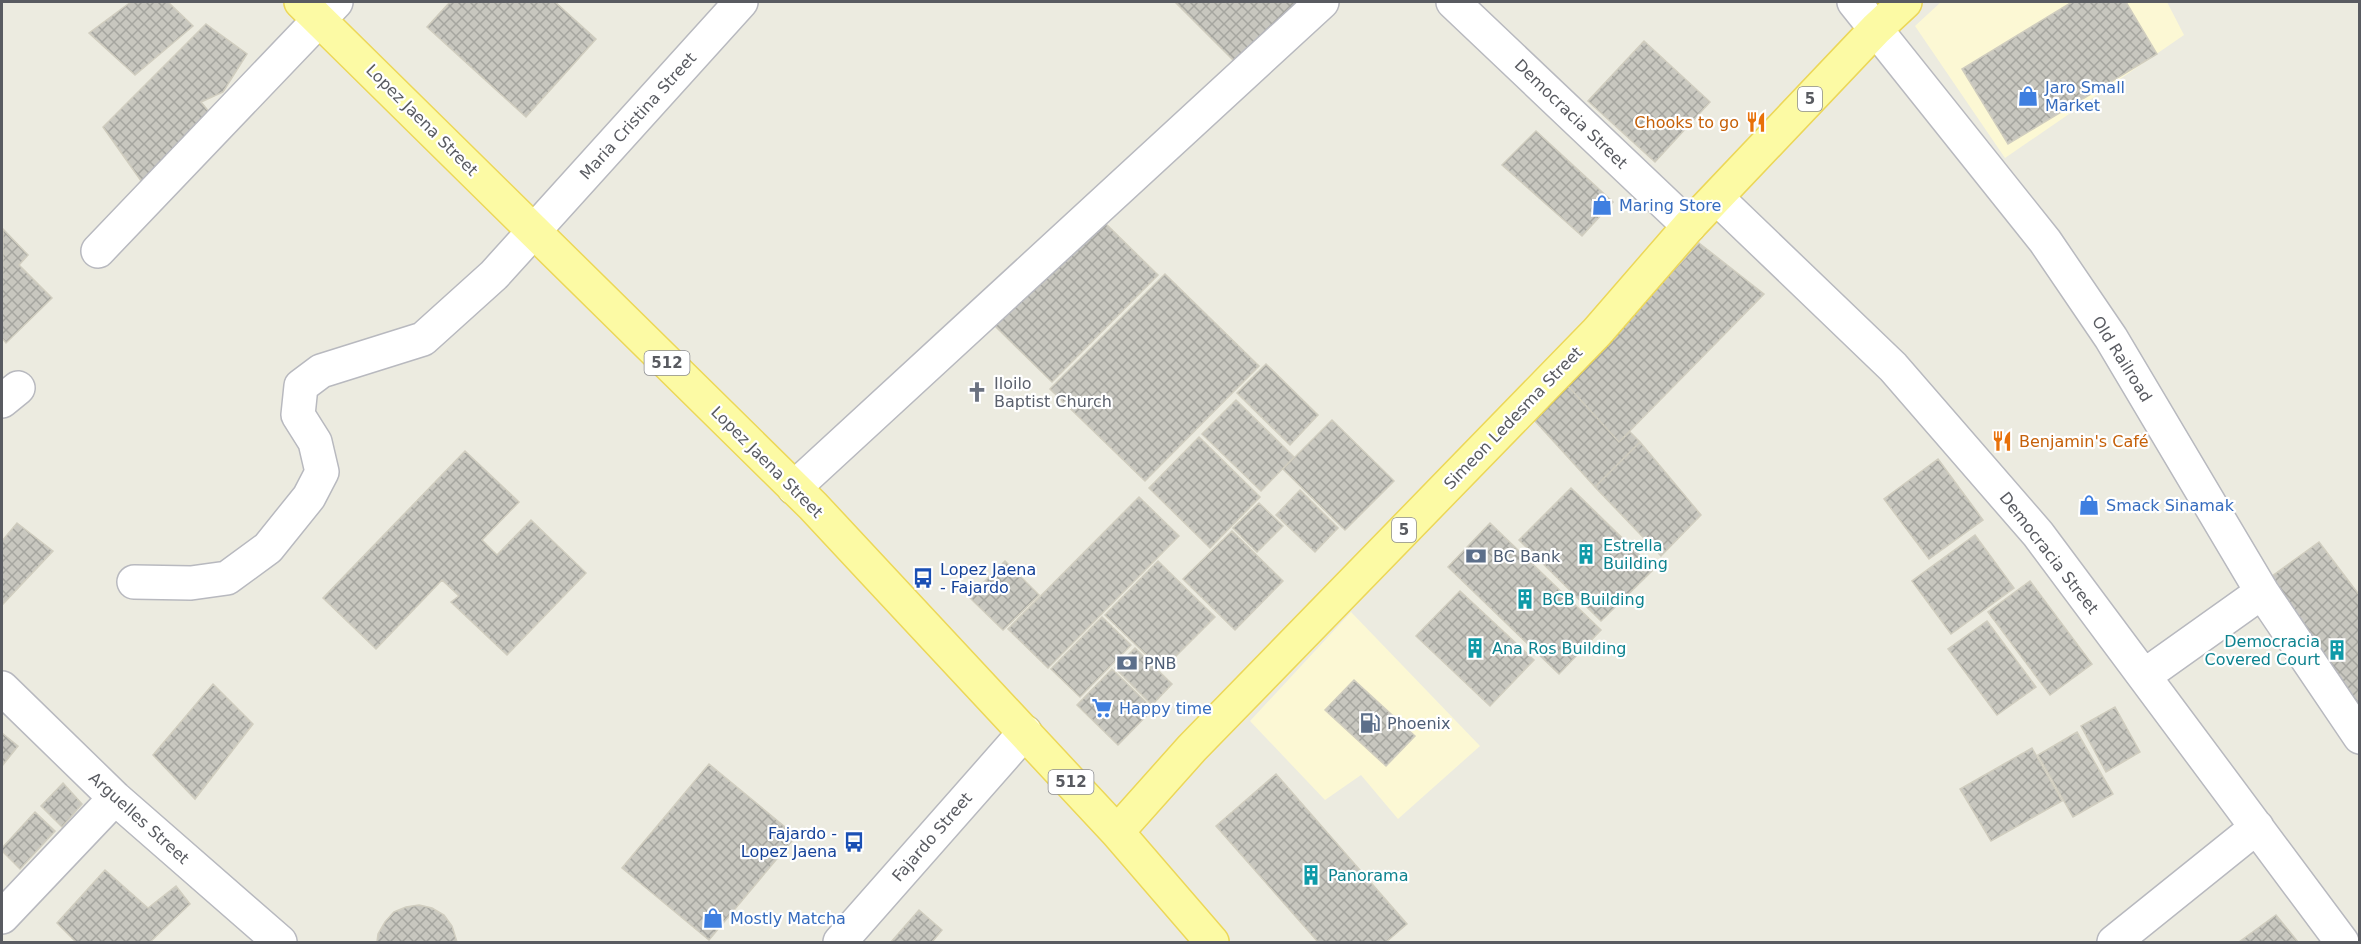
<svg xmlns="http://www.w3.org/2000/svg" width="2361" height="944" font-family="'DejaVu Sans',sans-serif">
<defs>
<pattern id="building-cross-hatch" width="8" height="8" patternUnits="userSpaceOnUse" patternTransform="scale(1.5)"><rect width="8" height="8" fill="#c8c7bf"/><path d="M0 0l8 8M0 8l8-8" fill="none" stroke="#a5a59f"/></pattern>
</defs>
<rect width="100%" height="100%" fill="#ecebe0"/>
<path fill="#fcf8d4" d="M1941,2H2167L2184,35L2005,158L1915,26Z
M1351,612L1480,746L1398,819L1361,775L1325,800L1250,721Z"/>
<path fill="url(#building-cross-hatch)" stroke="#d0cdbf" stroke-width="1.5" d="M131,2H168L193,26L135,75L89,33Z
M450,2H555L596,39L526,117L427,27Z
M1175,2H1304L1238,65Z
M2072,2H2126L2157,54L2008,144L1962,69Z
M206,24L247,54L223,92L201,102L218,123L146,188L103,127Z
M1644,41L1710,102L1655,162L1588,101Z
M1536,131L1613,202L1582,236L1502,165Z
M1101,219L1158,275L1052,382L995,326Z
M3,229L28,255L19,265L52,298L6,343L2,338Z
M1699,243L1764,294L1619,442L1567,385Z
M1165,274L1259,366L1145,481L1050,389Z
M1266,364L1318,415L1290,445L1237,393Z
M1567,385L1619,442L1630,432L1640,442L1595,487L1535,421Z
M1236,400L1294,457L1261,491L1202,434Z
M1332,420L1394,481L1345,530L1283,469Z
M1199,437L1260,497L1210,548L1149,488Z
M1640,442L1701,515L1661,556L1595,487Z
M465,451L519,502L482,540L497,555L531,520L586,573L507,655L451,602L459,596L442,580L376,649L323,598Z
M1938,459L1983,520L1929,559L1884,499Z
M1571,488L1654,569L1601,621L1519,540Z
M1300,490L1338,528L1315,552L1276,515Z
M1139,497L1179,536L1048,668L1008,629Z
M1259,503L1283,526L1257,552L1233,528Z
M17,523L53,551L2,605V541Z
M1490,523L1601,630L1559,674L1448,567Z
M1232,531L1283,581L1235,630L1183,579Z
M1975,535L2014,588L1951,634L1912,581Z
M2319,542L2360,596V705L2357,707L2264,582Z
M1005,561L1039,595L1003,630L969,597Z
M1158,561L1215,617L1162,670L1105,615Z
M2030,581L2092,664L2050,695L1988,612Z
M1460,591L1534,660L1490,706L1416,636Z
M1102,617L1131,645L1080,697L1051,669Z
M1987,621L2036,687L1997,715L1948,649Z
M1135,648L1172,684L1152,705L1115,668Z
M1112,669L1153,709L1118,745L1077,705Z
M1354,680L1415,736L1386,766L1325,710Z
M213,684L253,724L195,799L153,755Z
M2115,707L2140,752L2106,772L2081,726Z
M2077,732L2113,794L2073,817L2038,755Z
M2,733L18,746L2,766Z
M2032,748L2062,801L1991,841L1960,789Z
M709,764L796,836L709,940L622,868Z
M1276,774L1407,924L1386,942H1318L1216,826Z
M63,783L82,804L62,827L41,806Z
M35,812L55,831L20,869L2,851V848Z
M105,870L148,908L176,886L190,904L150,942H76L57,923Z
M419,905L432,908L444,915L452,926L457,942H377L378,934L385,922L394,912L406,907Z
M919,910L942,930L932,942H891Z
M2276,915L2298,942H2239Z"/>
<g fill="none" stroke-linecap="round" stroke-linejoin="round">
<g stroke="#b8b9bf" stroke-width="36">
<path id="minor" d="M1453,2L1689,226
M1854,2L2045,241L2111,338L2262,592L2360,737
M1717,198L1893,367L2038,534L2342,942
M98,251L336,2
M2,401L18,388
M794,488L1322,2
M134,582L191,583L227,578L268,548L309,497L322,472L315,442L298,415L301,386L321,371L423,339L494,275L741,2
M2144,676L2262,592
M2,688L115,798L280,942
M2,917L115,798
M840,942L1025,732
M2114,942L2257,827"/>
</g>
<g stroke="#ecd758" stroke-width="36">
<path id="major" d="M301,2L813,506L1117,832L1212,942
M1117,832L1192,748L1597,332L1689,226L1876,29L1905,2"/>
</g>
<use href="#minor" stroke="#fff" stroke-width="33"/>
<use href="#major" stroke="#fcfaa4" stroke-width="33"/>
</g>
<defs>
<g id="shop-bare" transform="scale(1.62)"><path d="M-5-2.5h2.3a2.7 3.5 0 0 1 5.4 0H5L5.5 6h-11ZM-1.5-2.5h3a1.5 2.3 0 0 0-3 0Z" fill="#3f7fe0" stroke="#fff" stroke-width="2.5" paint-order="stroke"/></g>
<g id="restaurant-bare" transform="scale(1.62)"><path d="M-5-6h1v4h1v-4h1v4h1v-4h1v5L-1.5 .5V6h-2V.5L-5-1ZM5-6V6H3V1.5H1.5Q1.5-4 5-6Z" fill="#e8710a" stroke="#fff" stroke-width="2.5" paint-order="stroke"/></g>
<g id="church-bare" transform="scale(1.62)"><path d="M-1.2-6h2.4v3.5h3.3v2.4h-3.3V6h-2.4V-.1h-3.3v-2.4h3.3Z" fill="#6b7280" stroke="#fff" stroke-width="2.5" paint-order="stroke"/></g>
<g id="building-bare" transform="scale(1.62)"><path d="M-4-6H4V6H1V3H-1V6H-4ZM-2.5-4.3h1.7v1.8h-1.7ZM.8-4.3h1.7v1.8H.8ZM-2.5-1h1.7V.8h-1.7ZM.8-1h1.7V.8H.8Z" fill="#0f9aa8" stroke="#fff" stroke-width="2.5" paint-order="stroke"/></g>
<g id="bank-bare" transform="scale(1.62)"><path d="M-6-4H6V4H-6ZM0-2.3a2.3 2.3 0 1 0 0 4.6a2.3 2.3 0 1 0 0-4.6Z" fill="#5c6f8a" stroke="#fff" stroke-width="2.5" paint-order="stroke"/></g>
<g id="bus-bare" transform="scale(1.62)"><path d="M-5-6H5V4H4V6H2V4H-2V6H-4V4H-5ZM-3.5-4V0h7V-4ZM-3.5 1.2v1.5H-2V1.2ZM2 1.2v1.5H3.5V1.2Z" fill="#1a4fb4" stroke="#fff" stroke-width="2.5" paint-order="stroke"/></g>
<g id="supermarket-bare" transform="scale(1.62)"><path d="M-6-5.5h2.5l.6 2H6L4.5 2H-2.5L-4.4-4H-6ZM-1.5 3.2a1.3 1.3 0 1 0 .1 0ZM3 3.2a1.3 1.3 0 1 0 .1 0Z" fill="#3f7fe0" stroke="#fff" stroke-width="2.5" paint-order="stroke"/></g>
<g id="fuel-bare" transform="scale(1.62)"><path d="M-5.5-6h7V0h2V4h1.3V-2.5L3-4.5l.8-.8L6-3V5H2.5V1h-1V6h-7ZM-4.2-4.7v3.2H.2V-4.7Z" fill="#5c6f8a" stroke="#fff" stroke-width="2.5" paint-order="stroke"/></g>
</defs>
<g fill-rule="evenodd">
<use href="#shop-bare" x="2028" y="96"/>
<use href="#restaurant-bare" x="1756" y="122"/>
<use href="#shop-bare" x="1602" y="205"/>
<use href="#church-bare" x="977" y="392"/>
<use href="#restaurant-bare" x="2002" y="441"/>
<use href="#shop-bare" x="2089" y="505"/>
<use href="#building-bare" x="1586" y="554"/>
<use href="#bank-bare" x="1476" y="556"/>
<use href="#bus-bare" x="923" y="578"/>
<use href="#building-bare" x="1525" y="599"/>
<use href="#building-bare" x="1475" y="648"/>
<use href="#building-bare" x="2337" y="650"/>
<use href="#bank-bare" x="1127" y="663"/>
<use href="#supermarket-bare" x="1102" y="708"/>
<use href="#fuel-bare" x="1370" y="723"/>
<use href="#bus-bare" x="854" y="842"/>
<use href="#building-bare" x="1311" y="875"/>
<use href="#shop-bare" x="713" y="918"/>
</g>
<g text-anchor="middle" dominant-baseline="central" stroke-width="4.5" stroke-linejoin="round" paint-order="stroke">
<g fill="#fff" stroke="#8b8c90" stroke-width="1.5">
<rect x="1798" y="87" width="24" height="24" rx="4.5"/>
<rect x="644.5" y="351" width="45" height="24" rx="4.5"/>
<rect x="1392" y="518" width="24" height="24" rx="4.5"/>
<rect x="1048.5" y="770" width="45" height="24" rx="4.5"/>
</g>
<g font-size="15" font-weight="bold" fill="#595b61">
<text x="1810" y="99">5</text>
<text x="667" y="363">512</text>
<text x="1404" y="530">5</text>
<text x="1071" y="782">512</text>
</g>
<g font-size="16" fill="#366cbe" stroke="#fff" text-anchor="start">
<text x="2045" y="87">Jaro Small<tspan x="2045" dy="18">Market</tspan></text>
<text x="1619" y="205">Maring Store</text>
<text x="2106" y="505">Smack Sinamak</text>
<text x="1119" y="708">Happy time</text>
<text x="730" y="918">Mostly Matcha</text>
</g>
<g font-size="16" fill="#595b61" stroke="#fff">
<text transform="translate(1571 114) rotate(44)">Democracia Street</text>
<text transform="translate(638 116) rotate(-48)">Maria Cristina Street</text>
<text transform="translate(422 120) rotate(45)">Lopez Jaena Street</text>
<text transform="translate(2122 359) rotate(58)">Old Railroad</text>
<text transform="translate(1513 418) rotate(-46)">Simeon Ledesma Street</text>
<text transform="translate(767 462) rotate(45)">Lopez Jaena Street</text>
<text transform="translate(2049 553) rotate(52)">Democracia Street</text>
<text transform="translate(139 818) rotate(42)">Arguelles Street</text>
<text transform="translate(932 837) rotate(-49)">Fajardo Street</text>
</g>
<g font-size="16" fill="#c56008" stroke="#fff" text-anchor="end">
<text x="1739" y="122">Chooks to go</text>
<text x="2019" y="441" text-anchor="start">Benjamin's Café</text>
</g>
<g font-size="16" fill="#5b616d" stroke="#fff" text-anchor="start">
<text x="994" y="383">Iloilo<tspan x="994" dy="18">Baptist Church</tspan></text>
</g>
<g font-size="16" fill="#0d838f" stroke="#fff" text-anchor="start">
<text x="1603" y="545">Estrella<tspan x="1603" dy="18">Building</tspan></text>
<text x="1542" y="599">BCB Building</text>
<text x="2320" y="641" text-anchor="end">Democracia<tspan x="2320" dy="18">Covered Court</tspan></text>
<text x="1492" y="648">Ana Ros Building</text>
<text x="1328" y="875">Panorama</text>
</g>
<g font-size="16" fill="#4e5e75" stroke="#fff" text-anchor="start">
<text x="1493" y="556">BC Bank</text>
<text x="1144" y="663">PNB</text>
<text x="1387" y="723">Phoenix</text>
</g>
<g font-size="16" fill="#164399" stroke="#fff" text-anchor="start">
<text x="940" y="569">Lopez Jaena<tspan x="940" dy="18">- Fajardo</tspan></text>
<text x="837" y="833" text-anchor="end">Fajardo -<tspan x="837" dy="18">Lopez Jaena</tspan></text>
</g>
</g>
<rect width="2361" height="944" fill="none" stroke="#595b61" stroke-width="6"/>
</svg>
